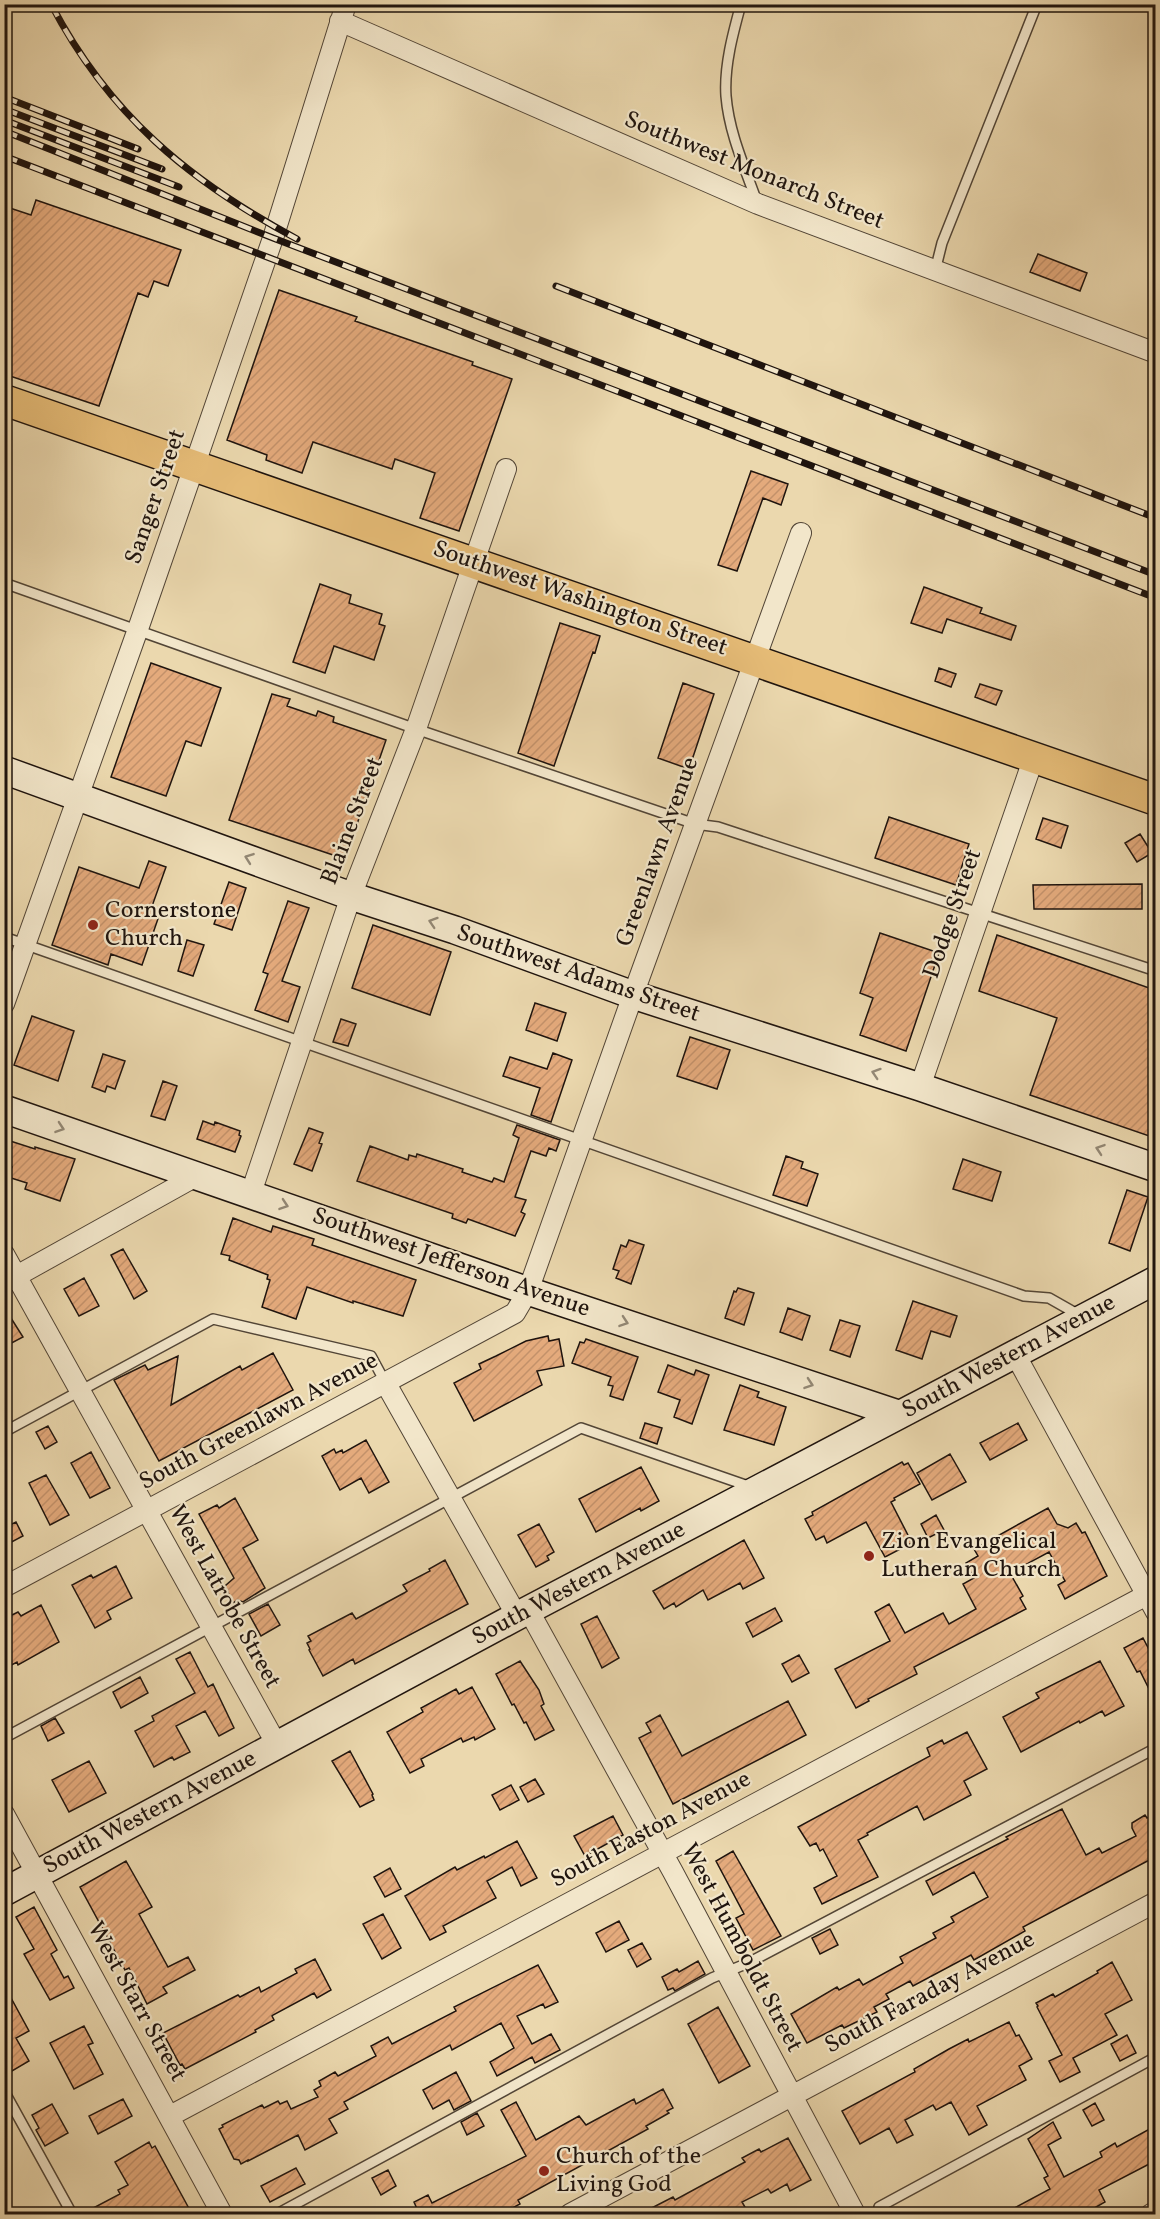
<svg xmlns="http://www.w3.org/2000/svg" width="1160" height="2219" font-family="Vollkorn,serif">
<defs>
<pattern id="building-hatch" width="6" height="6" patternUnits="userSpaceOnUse" patternTransform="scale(1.5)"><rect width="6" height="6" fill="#e4aa7c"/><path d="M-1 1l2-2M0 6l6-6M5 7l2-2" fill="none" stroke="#c3916a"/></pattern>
</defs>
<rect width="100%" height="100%" fill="#ebd8ae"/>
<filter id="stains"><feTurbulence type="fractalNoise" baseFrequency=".00333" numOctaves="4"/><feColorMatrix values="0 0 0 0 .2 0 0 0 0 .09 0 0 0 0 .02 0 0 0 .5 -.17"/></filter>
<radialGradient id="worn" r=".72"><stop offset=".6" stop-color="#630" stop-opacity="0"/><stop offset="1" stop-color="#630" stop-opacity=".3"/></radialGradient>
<path fill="url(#building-hatch)" stroke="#1f140e" stroke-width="1.5" d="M36,200L181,250L168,286L154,281L148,297L138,293L99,406L4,374V206L31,215Z
M1038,254L1087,273L1080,291L1030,272Z
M279,290L357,317L355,321L473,362L472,365L512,379L459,531L420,518L435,473L395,459L392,469L313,442L302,473L266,460L267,455L227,440Z
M751,471L788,484L781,505L763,498L737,571L718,565Z
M320,584L351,595L349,603L382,614L379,624L385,626L374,660L334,646L325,673L293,662Z
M924,587L982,608L980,613L1016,626L1011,640L947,619L942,633L911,623Z
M560,623L600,636L595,653L593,652L554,766L518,753Z
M151,663L221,688L201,746L186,741L166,796L111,777Z
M939,668L956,674L951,687L935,681Z
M683,683L714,694L689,769L658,758Z
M980,684L1002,691L996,705L975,697Z
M272,694L290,699L287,706L316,716L318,711L334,717L333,722L386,740L345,859L229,820Z
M889,817L969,844L956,885L875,858Z
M1043,818L1068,826L1061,848L1036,839Z
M1140,834L1152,853L1137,862L1125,843Z
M149,861L166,867L151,909L160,913L142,965L111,954L108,965L52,945L79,867L139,888Z
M229,882L246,888L232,930L214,924Z
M1142,884V909H1034L1033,885Z
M288,901L309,908L282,981L300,987L288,1022L255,1010L268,974L263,972Z
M373,925L451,952L430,1015L352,988Z
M880,933L939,953L906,1051L860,1035L873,998L860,993Z
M997,935L1155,990V1138L1030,1095L1057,1018L979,991Z
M187,940L204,945L193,976L178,971Z
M535,1003L566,1013L557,1041L526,1030Z
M32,1016L74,1031L58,1081L14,1065Z
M341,1019L356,1024L348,1046L333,1042Z
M690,1037L730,1050L717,1089L677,1076Z
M553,1053L572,1060L551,1122L531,1115L540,1088L503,1076L510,1057L547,1069Z
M103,1054L125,1061L115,1089L107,1086L105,1092L92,1087Z
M163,1081L177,1086L165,1120L151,1116Z
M203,1121L214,1125L215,1122L240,1131L239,1135L241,1136L235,1152L197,1139Z
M517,1125L560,1140L556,1151L549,1148L546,1156L531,1151L515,1197L526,1200L521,1212L525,1214L515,1236L468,1219L466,1223L452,1218L453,1214L357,1181L370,1146L408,1160L409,1155L416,1157L417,1154L463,1169L462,1172L492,1182L494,1178L504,1182L519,1138L513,1135Z
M309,1128L323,1133L319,1143L322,1144L312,1171L294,1164Z
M4,1139L35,1149V1147L75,1159L60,1201L25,1189L27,1183L8,1177L12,1167L4,1164Z
M786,1156L803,1162L801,1168L818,1174L807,1206L773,1195Z
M963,1159L1001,1172L992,1201L953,1189Z
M1127,1190L1148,1197L1130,1251L1109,1243Z
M233,1218L271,1232L273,1226L314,1239L312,1245L416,1280L403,1316L353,1301V1303L307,1287L296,1319L262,1307L270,1280L267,1279L268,1275L229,1260L230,1256L221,1254Z
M629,1240L644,1245L631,1284L616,1278L619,1271L613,1269L621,1245L626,1247Z
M123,1249L147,1291L134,1299L111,1255Z
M84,1278L99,1306L79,1316L64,1289Z
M738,1288L754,1293L744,1325L725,1318L734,1291L736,1292Z
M913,1301L957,1316L950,1337L931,1331L922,1359L896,1350Z
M4,1307L23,1337L4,1347Z
M788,1308L810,1316L802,1340L780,1332Z
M840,1320L860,1326L850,1357L830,1350Z
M548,1336L549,1341L559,1339L564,1366L537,1371L542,1385L474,1421L454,1383L481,1369L479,1364L496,1356L526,1341Z
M586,1339L638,1357L623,1400L610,1396L613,1386L608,1385L611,1377L572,1363L580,1342L584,1343Z
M273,1353L293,1390L159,1461L114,1380L145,1365L148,1370L178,1356L171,1405L240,1366L242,1370Z
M668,1365L694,1375L696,1370L709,1375L692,1424L674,1417L680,1400L658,1392Z
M740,1385L759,1392L757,1397L786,1407L774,1445L724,1430Z
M645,1423L662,1428L657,1444L640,1438Z
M1018,1423L1027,1440L990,1460L980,1443Z
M48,1426L57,1442L45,1449L36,1432Z
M366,1440L389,1482L369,1493L361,1478L340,1490L322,1456L334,1449L336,1453L342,1450L343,1453Z
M91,1452L110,1488L90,1498L71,1463Z
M950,1454L966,1482L932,1500L917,1473Z
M902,1462L904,1465L908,1463L920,1484L894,1498L895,1500L891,1502L912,1543L885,1557L866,1522L827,1543L824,1536L816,1540L805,1519L813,1515L812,1512Z
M641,1467L659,1501L641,1511L640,1508L596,1532L579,1499Z
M46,1475L69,1515L50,1525L29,1483Z
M235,1498L258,1540L243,1548L265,1588L243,1602L238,1600L233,1603L225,1586L234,1578L199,1514L217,1505L219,1508Z
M1048,1508L1057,1524L1068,1528L1076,1523L1082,1533L1085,1532L1107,1576L1065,1599L1058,1585L1065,1581L1049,1552L1010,1573L1023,1596L1020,1598L1026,1609L914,1667L917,1674L868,1699L869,1701L856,1708L835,1669L890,1641L875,1612L889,1604L905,1633L943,1613L949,1624L976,1609L963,1584L974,1578L966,1563L978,1556L974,1549Z
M936,1515L944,1530L928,1538L921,1524Z
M16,1522L23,1536L4,1546V1528Z
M539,1524L554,1552L547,1556L549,1560L536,1567L518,1535Z
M744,1540L764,1578L743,1589L740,1583L708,1600L703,1590L676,1607L674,1603L664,1609L653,1591Z
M445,1560L468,1604L355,1664L353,1659L323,1676L309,1650L310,1649L307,1643L311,1641L308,1636L352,1613L356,1619L404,1593L407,1591L403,1585L430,1571L429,1569Z
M116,1566L132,1598L107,1611L111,1619L95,1628L72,1585L91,1575L93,1578Z
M268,1604L280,1625L261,1636L249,1614Z
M41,1605L59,1642L18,1665L17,1662L4,1669V1619L18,1612L21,1616Z
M775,1608L782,1621L753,1637L746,1623Z
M597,1616L619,1658L602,1668L581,1624Z
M1143,1638L1155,1661V1701L1140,1671L1137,1672L1124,1648Z
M190,1652L208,1687L213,1684L234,1728L219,1736L205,1711L176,1726L190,1752L174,1760L172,1757L154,1767L135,1731L154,1721L152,1716L195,1693L176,1659Z
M799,1655L809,1673L792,1682L782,1664Z
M520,1661L539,1690L544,1704L541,1706L554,1730L535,1740L526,1722L524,1723L514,1704L512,1705L496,1674Z
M1100,1661L1124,1706L1105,1716L1102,1711L1080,1723L1079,1721L1021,1752L1003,1717L1039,1698L1036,1693Z
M140,1677L148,1693L121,1708L113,1692Z
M472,1687L495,1729L475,1740L474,1737L463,1742L461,1738L421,1759L424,1766L410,1773L387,1732L423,1712L421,1708L456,1689L459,1694Z
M788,1701L806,1735L673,1804L639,1738L651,1732L646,1723L660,1715L682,1756Z
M55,1718L64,1733L48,1741L41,1726Z
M967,1732L987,1769L964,1781L971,1795L924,1820L917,1806L867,1833L868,1835L858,1840L878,1877L822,1904L814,1888L837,1876L823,1849L820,1851L816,1843L810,1846L798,1827L930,1756L927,1748L942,1740L944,1744Z
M350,1751L373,1794L372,1795L374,1800L360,1807L332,1761Z
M89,1761L106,1793L69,1812L52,1780Z
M535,1779L544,1794L528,1802L520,1787Z
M511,1785L519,1800L500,1810L492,1795Z
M1062,1809L1086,1855L1099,1848L1102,1853L1136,1836L1132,1828V1823L1145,1815L1147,1818L1155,1814V1857L1023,1927L1025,1931L974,1960L971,1955L913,1986L910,1981L886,1994L889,1999L874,2007L877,2012L844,2028L842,2025L807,2043L791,2014L837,1987L839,1990L859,1979L863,1985L903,1963L900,1957L936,1938L933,1933L954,1922L951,1917L988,1897L974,1872L933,1895L926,1881L1008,1839L1006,1837Z
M613,1816L623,1835L585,1856L574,1836Z
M517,1841L537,1878L521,1886L512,1867L487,1881L496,1898L443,1926L446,1932L430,1940L405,1896L455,1867L457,1870L484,1856L485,1858Z
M733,1851L781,1936L753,1950L736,1918L744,1914L716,1861Z
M126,1861L152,1907L139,1914L168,1967L188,1957L195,1970L163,1987L167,1993L147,2004L129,1968L125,1970L80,1887Z
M390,1868L401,1889L385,1897L374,1877Z
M34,1907L57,1950L51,1954L64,1978L68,1976L74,1988L50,2000L24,1954L34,1949L16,1917Z
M383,1914L401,1948L382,1959L363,1924Z
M619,1921L629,1940L606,1952L596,1933Z
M830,1929L838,1945L820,1954L812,1938Z
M642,1943L651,1959L637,1967L628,1950Z
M315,1959L331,1990L317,1998L314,1993L273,2015L272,2016L274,2020L255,2030L256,2032L185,2069L182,2064L180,2065L163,2033L238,1995L240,1997L259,1987L261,1992L297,1973L295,1969Z
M698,1961L705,1974L675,1991L673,1988L668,1990L662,1977L677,1969L679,1972Z
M1112,1962L1132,2000L1105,2014L1117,2035L1073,2058L1080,2072L1060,2082L1049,2061L1062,2055L1037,2007L1038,2006L1036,2003L1053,1994L1055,1997L1098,1973L1097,1971Z
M538,1965L558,2002L545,2008L543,2004L517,2016L532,2044L551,2034L560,2050L535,2063L532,2057L497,2076L490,2062L514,2048L501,2023L452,2050L450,2045L344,2102L348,2109L329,2119L337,2133L305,2150L298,2135L248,2161V2160L241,2164L239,2160L234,2159L219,2129L223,2127L222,2125L262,2105L264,2108L278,2101L280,2104L287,2101L291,2109L318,2097L314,2090L321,2086L319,2081L335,2072L338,2076L376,2056L371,2046L388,2037L392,2044L456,2011L454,2007Z
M4,1985L29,2031L16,2038L29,2061L12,2071L4,2057Z
M718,2007L750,2066L719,2083L688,2024Z
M1009,2022L1016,2036L1019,2035L1032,2059L1019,2066L1026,2080L977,2106L987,2125L969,2135L951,2102L936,2110L933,2105L905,2120L913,2135L897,2143L889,2128L860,2144L842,2111L915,2072L914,2069L949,2049L968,2039L969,2042Z
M84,2026L93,2043L88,2045L103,2074L74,2089L50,2043Z
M1127,2035L1136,2053L1120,2061L1111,2044Z
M456,2072L471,2101L454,2110L449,2100L433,2109L423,2090Z
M663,2089L673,2108L667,2111L669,2113L646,2126L648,2129L518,2200L520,2204L501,2214H410L418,2211L414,2202L428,2195L432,2203L526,2156L501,2110L516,2102L536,2140L579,2116L586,2125L634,2099L636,2104Z
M123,2099L132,2116L98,2134L89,2116Z
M1095,2103L1104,2120L1092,2126L1083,2110Z
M52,2104L68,2133L45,2146L36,2130L39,2128L32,2115Z
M477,2113L484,2126L467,2135L461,2122Z
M1053,2122L1061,2138L1048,2145L1064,2177L1102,2157L1100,2152L1115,2143L1117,2147L1155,2126V2161L1099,2190L1105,2202L1084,2214H1003L1050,2189L1044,2178L1048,2176L1028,2139Z
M788,2138L811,2180L790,2191L787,2184L771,2193L768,2189L742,2202L749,2214H640L673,2197L675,2200L745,2162L742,2158L759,2149L761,2152Z
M149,2142L152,2148L155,2146L192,2214H82L120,2194L118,2190L128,2185L115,2162Z
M296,2168L305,2184L270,2202L261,2186Z
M388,2170L396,2186L381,2195L372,2178Z"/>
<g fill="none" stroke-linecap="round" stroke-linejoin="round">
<g stroke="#524536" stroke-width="12">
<path id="service" d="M741,4C733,33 724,66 726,96C729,133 745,168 757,202
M935,271L942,243L1037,4
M4,583L416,729L695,824L718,827L1156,971
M4,937L1024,1296L1049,1298L1079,1315
M4,1432L213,1319L371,1356L385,1382
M4,1738L581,1428L751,1487
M4,2091L72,2214
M879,2207L1156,2057
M277,2214L712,1978L748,1963L1156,1748"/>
</g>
<g stroke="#524536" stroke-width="22">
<path id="minor" d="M340,21L758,204L1156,353
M4,1004L138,629L273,238L346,4
M920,1087L1034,757
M251,1193L351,896L416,729L506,469
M4,1254L277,1745
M4,1283L198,1175
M1015,1354L1156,1612
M385,1382L517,1616
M4,1587L515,1313L528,1291L633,995L801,533
M529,1611L673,1872L855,2214
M4,1814L222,2214
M170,2116L1156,1590
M570,2214L1156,1902
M1151,2214L1156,2212"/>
</g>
<g stroke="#1f140e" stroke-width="30">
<path id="secondary" d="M4,770L351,896L455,930L633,995L920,1087L1156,1168
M4,1109L528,1291L898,1414
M4,1892L517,1616L1156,1280"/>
</g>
<g stroke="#1f140e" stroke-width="33">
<path id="primary" d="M4,400L1156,800"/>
</g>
<use href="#service" stroke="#f2e6ca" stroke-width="9"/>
<use href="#minor" stroke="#f2e6ca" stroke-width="20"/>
<use href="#secondary" stroke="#f2e6ca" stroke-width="27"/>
<use href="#primary" stroke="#e6bc77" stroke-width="30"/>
<g stroke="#1f140e" stroke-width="7">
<path id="rail" d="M51,4C109,115 189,181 297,239
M4,97L138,149
M4,109L162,169
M4,120L179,187
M4,131L273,238L1156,575
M4,156L1156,598
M556,286L1156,518"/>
</g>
<use href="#rail" stroke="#f2e6ca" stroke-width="4.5" stroke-dasharray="14" stroke-linecap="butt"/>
</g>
<defs><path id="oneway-chevron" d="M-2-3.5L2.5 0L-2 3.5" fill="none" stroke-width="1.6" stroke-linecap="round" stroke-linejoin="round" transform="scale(1.5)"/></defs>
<g stroke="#938875">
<use href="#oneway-chevron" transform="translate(249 858) rotate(-160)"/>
<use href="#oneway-chevron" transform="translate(433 922) rotate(-162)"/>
<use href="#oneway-chevron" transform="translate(876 1073) rotate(-162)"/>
<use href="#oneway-chevron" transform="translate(60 1128) rotate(19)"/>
<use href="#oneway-chevron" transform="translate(1100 1149) rotate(-161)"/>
<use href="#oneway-chevron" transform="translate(284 1205) rotate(19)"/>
<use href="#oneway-chevron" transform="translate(624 1322) rotate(19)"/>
<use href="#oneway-chevron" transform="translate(809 1384) rotate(19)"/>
</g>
<g fill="#8f2418" stroke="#f2e6ca" stroke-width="2">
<circle cx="93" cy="925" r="6"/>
<circle cx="869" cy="1556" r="6"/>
<circle cx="544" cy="2171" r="6"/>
</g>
<g text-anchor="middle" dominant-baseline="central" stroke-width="4.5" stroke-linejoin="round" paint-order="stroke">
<g font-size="24" fill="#1f140e" stroke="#f2e6ca">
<text transform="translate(754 171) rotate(22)">Southwest Monarch Street</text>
<text transform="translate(156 497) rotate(-71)">Sanger Street</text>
<text transform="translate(580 599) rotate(19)">Southwest Washington Street</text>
<text transform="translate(353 821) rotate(-69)">Blaine Street</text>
<text transform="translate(658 852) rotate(-70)">Greenlawn Avenue</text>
<text transform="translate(953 914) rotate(-71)">Dodge Street</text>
<text transform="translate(578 974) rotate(19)">Southwest Adams Street</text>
<text transform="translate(451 1263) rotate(19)">Southwest Jefferson Avenue</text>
<text transform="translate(1009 1357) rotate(-28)">South Western Avenue</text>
<text transform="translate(259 1422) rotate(-28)">South Greenlawn Avenue</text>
<text transform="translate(579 1584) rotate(-28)">South Western Avenue</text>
<text transform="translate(224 1597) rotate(61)">West Latrobe Street</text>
<text transform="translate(150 1813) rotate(-28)">South Western Avenue</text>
<text transform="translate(651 1830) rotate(-28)">South Easton Avenue</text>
<text transform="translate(741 1948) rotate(62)">West Humboldt Street</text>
<text transform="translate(930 1993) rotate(-28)">South Faraday Avenue</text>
<text transform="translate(136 2002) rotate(61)">West Starr Street</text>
</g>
<g font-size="24" fill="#1f140e" stroke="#f2e6ca" text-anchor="start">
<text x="105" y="911">Cornerstone<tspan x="105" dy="28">Church</tspan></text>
<text x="881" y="1542">Zion Evangelical<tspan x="881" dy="28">Lutheran Church</tspan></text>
<text x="556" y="2157">Church of the<tspan x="556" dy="28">Living God</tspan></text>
</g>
</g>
<rect width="1160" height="2219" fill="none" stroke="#ebd8ae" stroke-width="24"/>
<rect x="6" y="6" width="1148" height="2207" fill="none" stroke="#1f140e" stroke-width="3"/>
<rect x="12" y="12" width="1136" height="2195" fill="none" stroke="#1f140e" stroke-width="1.5"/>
<rect width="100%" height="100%" filter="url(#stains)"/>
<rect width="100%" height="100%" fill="url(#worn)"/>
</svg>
